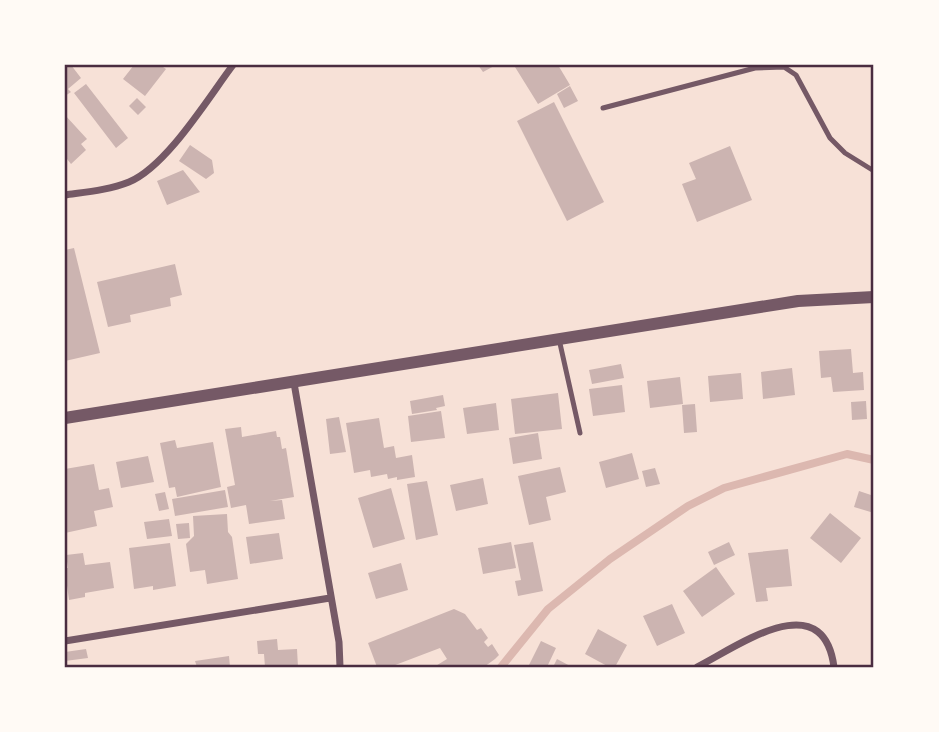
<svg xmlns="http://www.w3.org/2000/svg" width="939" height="732" font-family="'Open Sans',sans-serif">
<rect width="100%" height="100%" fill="#f7e1d7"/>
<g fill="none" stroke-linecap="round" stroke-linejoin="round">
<path stroke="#dcb8b0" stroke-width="8" d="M501,667L548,609L610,559L688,506L724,488L847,454L874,460"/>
</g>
<path fill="#ccb4b1" d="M65,65H71L81,78L68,89L71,92L65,96Z
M134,65H160L166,69L145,96L123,79Z
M478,65H496L483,72Z
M519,65H558L570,85L538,104L515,67Z
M86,84L128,138L116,148L74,93Z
M570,86L578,101L564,108L557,94Z
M137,98L146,107L138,115L129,106Z
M554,102L604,202L567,221L517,121Z
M65,115L87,139L81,144L86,150L71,164L67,159L65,161Z
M190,145L212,160L214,173L206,179L179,161Z
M730,146L752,200L697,222L682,184L696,179L689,163Z
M183,170L200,192L167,205L157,181Z
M74,248L100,353L65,361V250Z
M175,264L182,295L170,298L171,306L130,315L131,322L108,327L97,282Z
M851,349L853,373L863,372L864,390L833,392L831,377L821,378L819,351Z
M621,364L624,378L592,384L589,370Z
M792,368L795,395L763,399L761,372Z
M741,373L743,399L710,402L708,376Z
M680,377L683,404L650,408L647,381Z
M622,385L625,412L593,416L589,389Z
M558,393L562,429L515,434L511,399Z
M443,395L445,406L436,408L437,410L412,414L410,401Z
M866,401L867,419L852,420L851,402Z
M496,403L499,430L467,434L463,408Z
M695,404L697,432L684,433L682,405Z
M441,411L445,438L411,442L408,416Z
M339,417L346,452L330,454L326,419Z
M379,418L384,448L394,446L396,458L412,455L415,477L397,480V477L388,479L387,474L371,477L370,470L354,473L346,423Z
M241,427L242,437L276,431L277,437H280L282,449L286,448L294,497L270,501L282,500L285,519L249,524L246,505L231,508L227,487L235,485L225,429Z
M538,433L542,459L513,464L509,438Z
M175,440L177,448L213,442L221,487L177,497L175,487L169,488L160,443Z
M632,453L639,479L606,488L599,462Z
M148,456L154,482L121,488L116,462Z
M94,464L99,490L109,488L113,507L94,511L97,526L65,533V469Z
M560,467L566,492L546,497L551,520L529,525L518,476Z
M655,468L660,484L646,487L642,471Z
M483,478L488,504L456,511L450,485Z
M427,481L438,535L416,540L407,484Z
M391,488L405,539L373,548L358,498Z
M225,490L228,507L175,516L172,499Z
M859,491L874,496V513L854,507Z
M165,492L169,509L159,511L155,494Z
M830,513L861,538L841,563L810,538Z
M227,514L228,532L232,537L238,579L207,584L205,570L190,572L186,544L194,536L193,516Z
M169,519L172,536L147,539L144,522Z
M189,523L190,538L178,539L176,524Z
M279,533L283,559L250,564L246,537Z
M511,542L516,568L483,574L478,548Z
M533,542L543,591L518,596L515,581L521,580L514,545Z
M729,542L735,555L714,565L708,552Z
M170,543L176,586L153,590V586L134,589L129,548Z
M788,549L792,586L766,588L768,601L756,602L748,553Z
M83,553L85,565L110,562L114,588L85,593V597L69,600L65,571V568H68L66,555Z
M401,563L408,590L376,599L368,573Z
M716,567L735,594L702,617L683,591Z
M672,604L685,633L657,646L643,616Z
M454,609L465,614L477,630L481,628L488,638L484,642L488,647L492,644L499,655L495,659L484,667H434L447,659L440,648L390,667H377L368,643Z
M598,629L627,645L615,667H609L585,654Z
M277,639L278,650L297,649L298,667H265L264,654H258L257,641Z
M541,641L556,648L547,667H528Z
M86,649L88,658L65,661V652Z
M229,656L230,667H197L195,661Z
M557,659L572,667H553Z"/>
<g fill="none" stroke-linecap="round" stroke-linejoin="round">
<path stroke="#755966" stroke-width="5" d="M603,108L755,68L784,67L796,75L830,138L845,153L874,171
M559,339L580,433"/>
<path stroke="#755966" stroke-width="7" d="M65,195C86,192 109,190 129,182C167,166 208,98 233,65
M294,383L339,642L340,667
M65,641L330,598
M697,667C738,646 823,584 834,667"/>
<path stroke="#755966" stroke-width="12" d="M65,418L798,301L874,297"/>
</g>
<rect width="939" height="732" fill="none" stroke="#fffaf5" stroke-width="133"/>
<rect x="66" y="66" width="806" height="600" fill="none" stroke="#4a2c40" stroke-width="2.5"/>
</svg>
